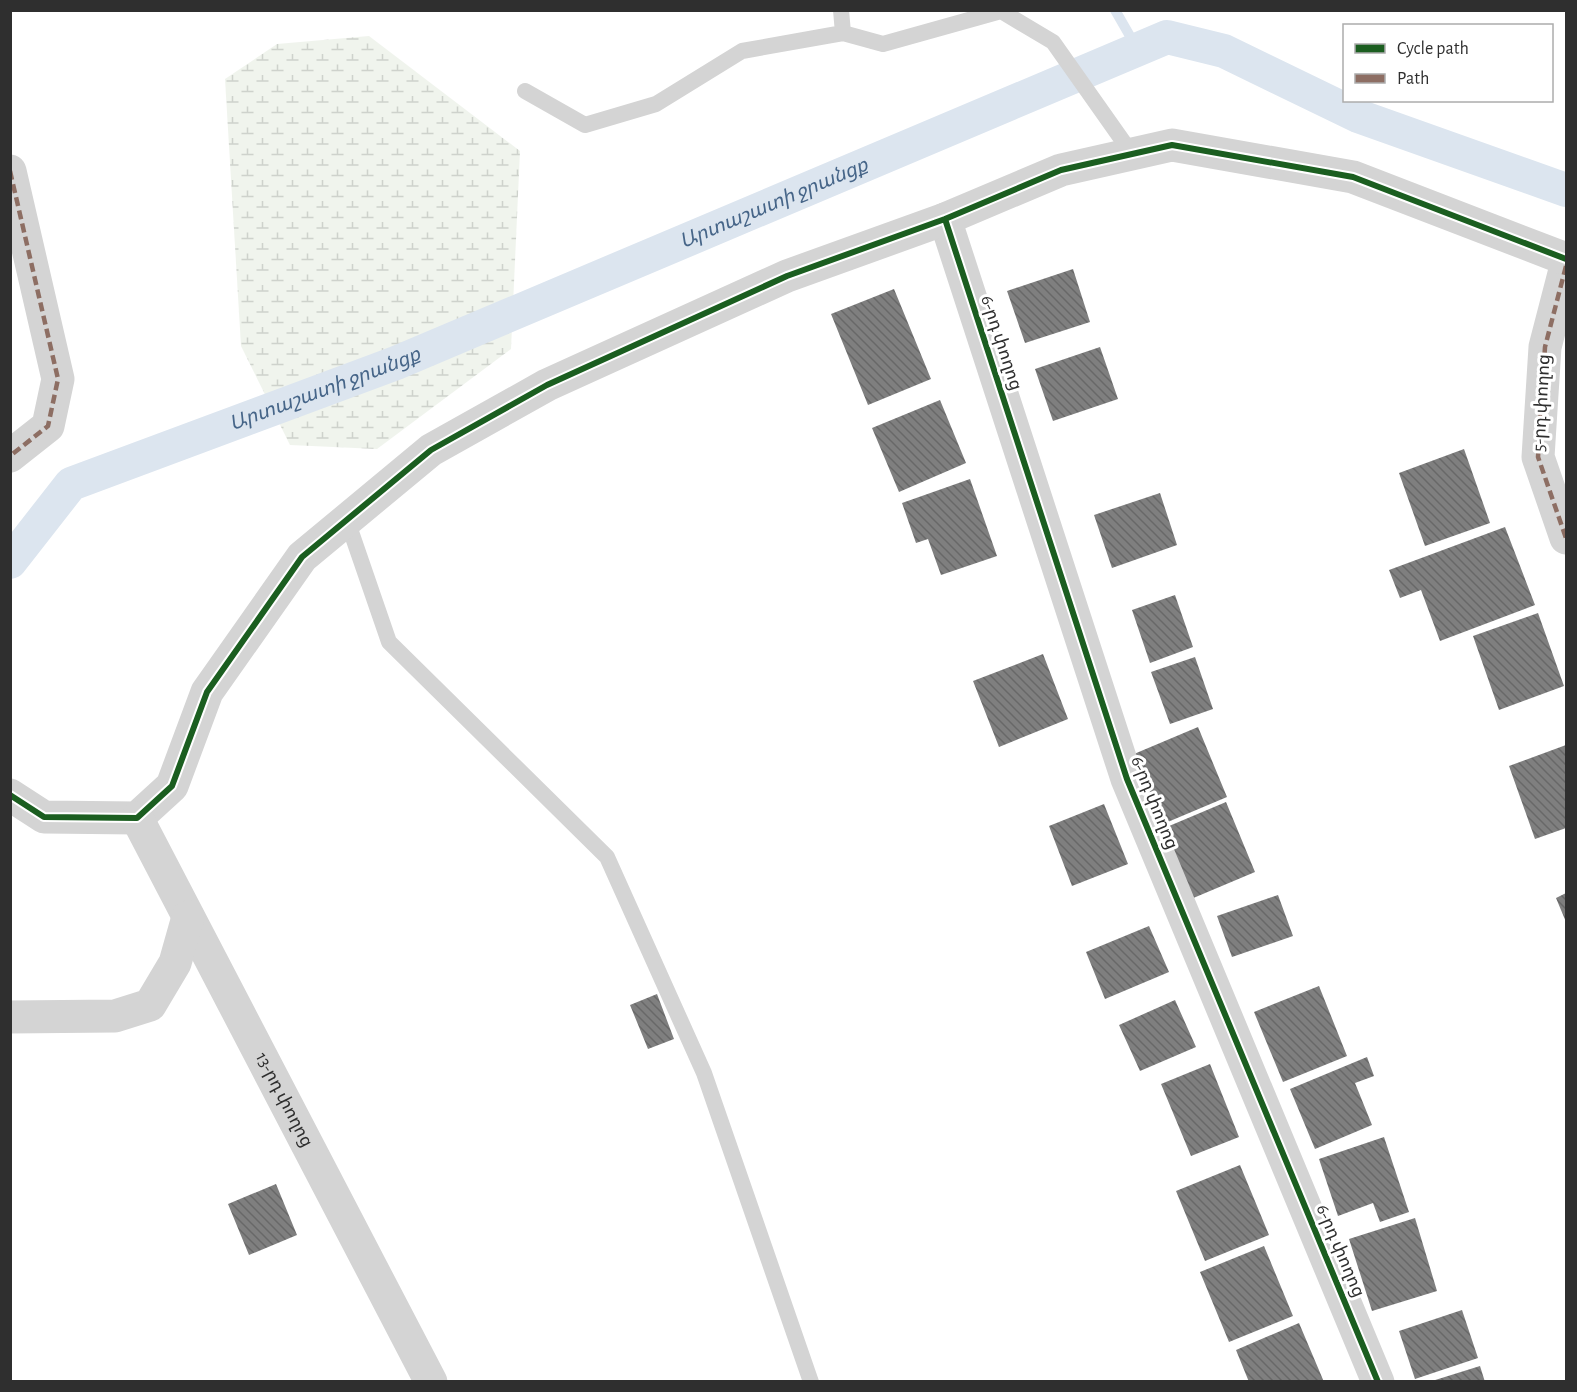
<svg xmlns="http://www.w3.org/2000/svg" width="1577" height="1392" font-family="'Alegreya Sans','Noto Sans Armenian',sans-serif">
<defs>
<pattern id="wetland-marsh" width="20" height="14" patternUnits="userSpaceOnUse" patternTransform="scale(1.5)"><rect width="20" height="14" fill="#f0f4ed"/><path d="M1 5h8M5 5V1M11 12h8M15 12V8" fill="none" stroke="#ced2cc"/></pattern>
<pattern id="building-back-hatch" width="6" height="6" patternUnits="userSpaceOnUse" patternTransform="scale(1.5)"><rect width="6" height="6" fill="#7f7f7f"/><path d="M-1 5l2 2M0 0l6 6M5-1l2 2" fill="none" stroke="#686868"/></pattern>
</defs>
<rect width="100%" height="100%" fill="#fff"/>
<path fill="url(#wetland-marsh)" d="M369,36L520,151L511,349L377,449L290,445L241,346L225,79L277,44Z"/>
<g fill="none" stroke-linecap="round" stroke-linejoin="round">
<path stroke="#dce5ef" stroke-width="10" d="M1115,10L1138,50"/>
<path stroke="#dce5ef" stroke-width="34" id="s1" d="M10,562L71,484L396,363L1167,37L1224,51L1358,116L1566,190"/>
</g>
<path fill="url(#building-back-hatch)" d="M1073,269L1090,322L1025,343L1007,291Z
M894,289L931,379L868,405L831,314Z
M1100,347L1118,399L1053,421L1035,369Z
M940,400L966,463L899,492L872,428Z
M1464,449L1490,523L1425,546L1399,473Z
M970,479L997,556L941,575L928,539L916,543L902,503Z
M1160,493L1177,545L1112,568L1094,515Z
M1505,527L1535,605L1440,641L1421,590L1400,598L1389,570Z
M1175,595L1193,647L1150,663L1132,610Z
M1538,613L1564,686L1499,710L1473,636Z
M1043,654L1068,719L999,747L973,681Z
M1195,657L1213,709L1170,724L1151,672Z
M1198,727L1227,797L1163,824L1134,754Z
M1566,745V828L1535,839L1509,766Z
M1226,802L1255,872L1191,899L1162,829Z
M1104,804L1128,864L1072,886L1049,826Z
M1566,893V922L1556,898Z
M1278,895L1293,936L1232,957L1217,916Z
M1149,926L1169,972L1105,999L1086,952Z
M1319,986L1347,1056L1283,1082L1254,1012Z
M657,994L674,1039L648,1049L630,1005Z
M1175,1000L1196,1047L1140,1071L1119,1025Z
M1367,1057L1374,1076L1355,1083L1372,1125L1315,1149L1290,1089Z
M1210,1064L1239,1137L1191,1156L1161,1084Z
M1384,1137L1409,1212L1380,1222L1373,1203L1338,1216L1319,1159Z
M1240,1165L1269,1235L1205,1261L1176,1191Z
M276,1184L297,1235L249,1255L228,1204Z
M1415,1218L1437,1291L1372,1311L1349,1239Z
M1264,1246L1293,1316L1229,1342L1200,1272Z
M1462,1310L1478,1358L1415,1379L1399,1331Z
M1299,1323L1324,1382H1249L1236,1350Z
M1480,1366L1485,1382H1432V1381Z"/>
<g fill="none" stroke-linecap="round" stroke-linejoin="round">
<path stroke="#d4d4d4" stroke-width="16" d="M841,10L843,33
M525,91L585,125L656,104L742,51L843,33L883,44L1001,11L1053,42L1132,154
M347,520L389,642L607,857L704,1073L811,1382"/>
<g stroke="#d4d4d4" stroke-width="33">
<path d="M10,171L58,379L48,426L10,456"/>
<path d="M945,219L1127,779L1378,1382"/>
<path d="M1566,266L1545,347L1538,457L1566,538"/>
<path d="M10,795L44,817L137,818L172,786L207,692L302,557L431,450L547,385L787,276L945,219L1061,170L1172,145L1353,177L1566,259"/>
<path id="s2" d="M137,818L431,1382"/>
<path d="M10,1017L115,1016L150,1005L175,963L188,917"/>
</g>
<path stroke="#8d6e63" stroke-width="4.5" stroke-dasharray="9 4.5" stroke-linecap="butt" d="M10,171L58,379L48,426L10,456
M1566,266L1545,347L1538,457L1566,538"/>
<g stroke="#fff" stroke-width="10">
<path id="cycleway" d="M945,219L1127,779L1378,1382
M10,795L44,817L137,818L172,786L207,692L302,557L431,450L547,385L787,276L945,219L1061,170L1172,145L1353,177L1566,259"/>
</g>
<use href="#cycleway" stroke="#1b5e20" stroke-width="6"/>
</g>
<g text-anchor="middle" dominant-baseline="central" stroke-width="6" stroke-linejoin="round" paint-order="stroke">
<g font-size="18" fill="#2f2f2f" stroke="#fff">
<text transform="translate(1001 343) rotate(72)">6-րդ փողոց</text>
<text transform="translate(1542 403) rotate(-87)">5-րդ փողոց</text>
<text transform="translate(1154 803) rotate(68)">6-րդ փողոց</text>
<text stroke="none"><textPath href="#s2" startOffset="318">13-րդ փողոց</textPath></text>
<text transform="translate(1340 1251) rotate(67)">6-րդ փողոց</text>
</g>
<g font-size="20" font-style="italic" fill="#466588" stroke="#fff">
<text stroke="none"><textPath href="#s1" startOffset="856">Արտաշատի ջրանցք</textPath></text>
<text stroke="none"><textPath href="#s1" startOffset="370">Արտաշատի ջրանցք</textPath></text>
</g>
</g>
<rect width="1577" height="1392" fill="none" stroke="#2f2f2f" stroke-width="24"/>
<rect x="1343" y="24" width="210" height="78" fill="#ffffff" stroke="#acacac" stroke-width="1.5"/>
<rect x="1355" y="44" width="30" height="9" fill="#1b5e20" stroke="#acacac" stroke-width="1.5"/>
<text x="1397" y="54" font-size="18" fill="#2f2f2f">Cycle path</text>
<rect x="1355" y="74" width="30" height="9" fill="#8d6e63" stroke="#acacac" stroke-width="1.5"/>
<text x="1397" y="84" font-size="18" fill="#2f2f2f">Path</text>
</svg>
